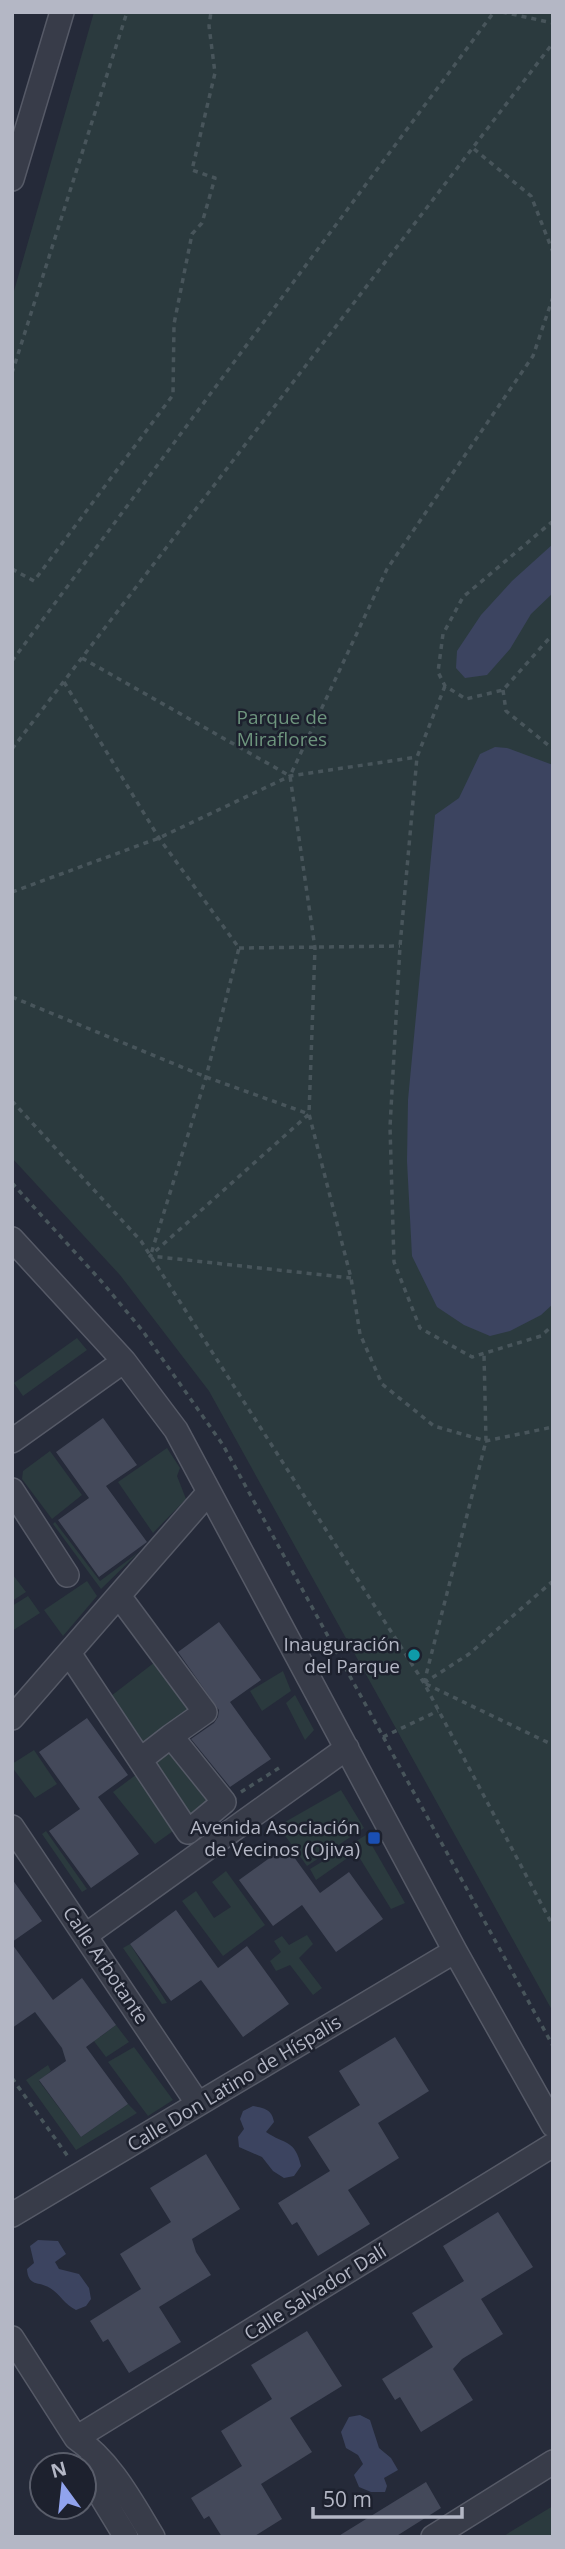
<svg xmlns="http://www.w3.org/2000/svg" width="565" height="2549" font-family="'Open Sans',sans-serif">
<rect width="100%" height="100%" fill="#252a39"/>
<path fill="#2b3a3e" d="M94,12H553V2012L209,1391L120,1275L12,1158V298Z
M77,1338L87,1350L23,1396L14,1383Z
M167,1448L180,1468L177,1476L186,1499L153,1533L118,1482Z
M50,1451L82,1495L52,1519L22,1479L23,1471Z
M55,1522L100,1581L139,1552L101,1589L53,1524Z
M13,1575L26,1592L12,1601V1576Z
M87,1581L97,1596L63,1636L44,1610Z
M28,1596L40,1613L12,1631V1606Z
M155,1662L197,1718L150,1751L111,1696Z
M283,1671L291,1691L262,1711L250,1691Z
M295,1695L314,1730L305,1740L286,1703Z
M169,1745L210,1805L186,1821L145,1764Z
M34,1750L57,1784L35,1798L12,1767V1764Z
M141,1771L180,1826L155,1844L113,1792Z
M341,1790L364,1828L307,1866L278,1826Z
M46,1831L87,1889L82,1892L42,1834Z
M366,1835L405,1903L391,1909L356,1852L316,1880L310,1869Z
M226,1871L265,1925L223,1956L182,1901L196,1891L214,1918L231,1907L212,1882Z
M307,1935L313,1944L299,1958L322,1988L313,1995L290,1965L276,1971L270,1961L281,1952L274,1941L282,1936L289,1945Z
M130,1944L167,2003L162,2004L123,1948Z
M116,2025L129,2042L106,2057L90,2036L100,2037Z
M134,2047L173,2100L148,2116L108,2062Z
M48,2065L51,2071L39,2081L81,2137L128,2104L137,2113L76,2150L26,2080Z
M553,2506V2537H502Z"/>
<path fill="#3c4460" d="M553,544V593L531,614L510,649L487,675L465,678L456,668L457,651L481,615L512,581Z
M495,747L507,748L553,765V1304L541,1315L510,1331L490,1336L464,1325L437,1307L412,1256L407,1161L408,1100L435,815L459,798L480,754Z
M253,2106C264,2108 272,2109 274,2122L266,2132C285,2145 295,2139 301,2166L294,2176L284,2178L273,2171L262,2157L239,2147L238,2137L244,2129L240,2119L243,2111Z
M38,2240L58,2241L66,2254L55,2262L59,2269L79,2274L89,2288L91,2299L86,2306L76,2310C65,2305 60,2294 50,2288C39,2281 28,2287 27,2269L34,2263L30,2246Z
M360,2415L370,2420L379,2448L391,2458L398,2470L384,2478L387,2486L385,2492H371L359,2487L354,2475L363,2464L358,2455L346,2448L341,2432L349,2417Z"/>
<path fill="#44495a" d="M103,1418L137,1465L106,1486L147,1542L99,1577L58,1520L89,1498L56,1452Z
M219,1622L261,1680L230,1702L271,1759L230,1787L191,1739L214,1723L218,1717L219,1710L178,1652Z
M87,1718L128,1775L98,1797L139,1854L91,1888L49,1831L80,1809L39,1752Z
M286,1846L320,1893L349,1872L383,1919L336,1952L302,1905L273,1926L239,1880Z
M12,1879L42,1921L12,1942Z
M176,1910L218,1968L247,1946L289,2004L243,2037L201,1980L171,2001L130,1944Z
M12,1944L53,2000L82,1978L116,2025L86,2047L128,2104L81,2137L39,2080L66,2061L62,2048L35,2012L12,2028Z
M395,2037L429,2091L378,2123L399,2158L348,2190L370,2224L318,2256L297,2222L292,2225L278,2203L330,2171L308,2137L360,2105L339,2071Z
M206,2154L240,2209L192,2239L196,2252L211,2275L159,2307L181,2342L129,2373L108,2339L103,2342L90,2321L141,2289L120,2254L171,2222L150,2188Z
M498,2212L533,2267L481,2299L503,2334L462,2359L453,2369L473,2400L421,2432L400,2397L395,2400L382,2379L433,2347L412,2313L464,2281L443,2246Z
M307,2331L342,2386L290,2418L312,2452L261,2484L282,2519L253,2537H222L209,2516L204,2519L191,2498L242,2466L221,2431L272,2399L251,2365Z
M426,2482L441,2508L395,2537H337Z"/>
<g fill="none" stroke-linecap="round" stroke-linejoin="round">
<g stroke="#565a67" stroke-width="26">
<path id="street" d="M12,179L62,12
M12,1239L124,1361L176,1430L455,1951L553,2125
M12,1441L124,1361
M12,1490L67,1575
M119,1596L205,1712L171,1736
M69,1653L188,1832L224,1802L171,1736L140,1760
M12,1718L209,1492
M12,1827L198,2104
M86,1935L347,1748
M12,2215L455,1951
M12,2338L76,2438C111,2462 131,2501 153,2537
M76,2438L553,2145
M84,2468L126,2537
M433,2537L553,2462"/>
</g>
<path stroke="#48555b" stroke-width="3.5" stroke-dasharray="5 5" stroke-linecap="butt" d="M502,12L553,23
M474,149L531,196L553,252
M553,297L533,356L387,569L290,776L315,948L309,1114L351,1278L360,1334L382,1384L434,1426L486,1441L553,1427
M12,373L127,12
M553,521L463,597L443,634L438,672L445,686L466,699L503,690L553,634
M12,569L34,581L173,395L174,324L192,234L202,223L215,178L192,170L215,73L209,26L211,12
M82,658L290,776
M12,661L494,12
M64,682L159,838L239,948L206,1077L151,1254
M445,686L417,757L400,946L390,1127L394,1262L420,1328L472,1357L541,1336L553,1325
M503,690L506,711L553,749
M12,749L553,43
M12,892L159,838L290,776L417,757
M239,948L400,946
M12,997L206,1077L309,1114L150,1256L351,1278
M12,1101L141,1241L424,1683L553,1926
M12,1183L102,1282L142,1330L223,1445L553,2046
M424,1683L486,1441L484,1354
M424,1683L469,1654L553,1581
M426,1684L553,1745
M383,1737L438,1711
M241,1792L279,1768
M12,2078L69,2158"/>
<use href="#street" stroke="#383c49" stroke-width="23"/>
</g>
<circle fill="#0f9aa8" stroke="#1d212e" stroke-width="2.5" cx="414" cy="1655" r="7"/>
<rect fill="#1a4fb4" stroke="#1d212e" stroke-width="2.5" x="367" y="1831" width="14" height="14" rx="3.5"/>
<g text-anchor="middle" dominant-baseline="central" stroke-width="5" stroke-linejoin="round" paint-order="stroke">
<g font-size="19" fill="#6d947d" stroke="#1d212e">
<text x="282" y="717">Parque de<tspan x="282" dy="22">Miraflores</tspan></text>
</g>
<g font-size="19" fill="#b4b7c5" stroke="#1d212e" text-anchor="end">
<text x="400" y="1644">Inauguración<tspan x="400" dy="22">del Parque</tspan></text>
<text x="360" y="1827">Avenida Asociación<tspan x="360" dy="22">de Vecinos (Ojiva)</tspan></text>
</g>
<g font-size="19" fill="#b4b7c5" stroke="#1d212e">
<text transform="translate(106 1965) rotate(56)">Calle Arbotante</text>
<text transform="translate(234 2083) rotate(-31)">Calle Don Latino de Híspalis</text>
<text transform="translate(315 2292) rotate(-32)">Calle Salvador Dalí</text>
</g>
</g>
<rect width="565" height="2549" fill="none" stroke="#b4b7c5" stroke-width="28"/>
<g transform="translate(63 2486) rotate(345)"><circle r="33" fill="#1d212e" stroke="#595d6a" stroke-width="2"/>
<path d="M0-5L12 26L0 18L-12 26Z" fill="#91a3ed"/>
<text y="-10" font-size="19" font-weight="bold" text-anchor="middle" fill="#b4b7c5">N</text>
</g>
<path d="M313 2507v10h149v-10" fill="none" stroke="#b4b7c5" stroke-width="3.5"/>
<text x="323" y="2507" font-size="21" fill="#b4b7c5" stroke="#1d212e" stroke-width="5" paint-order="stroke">50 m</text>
</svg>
